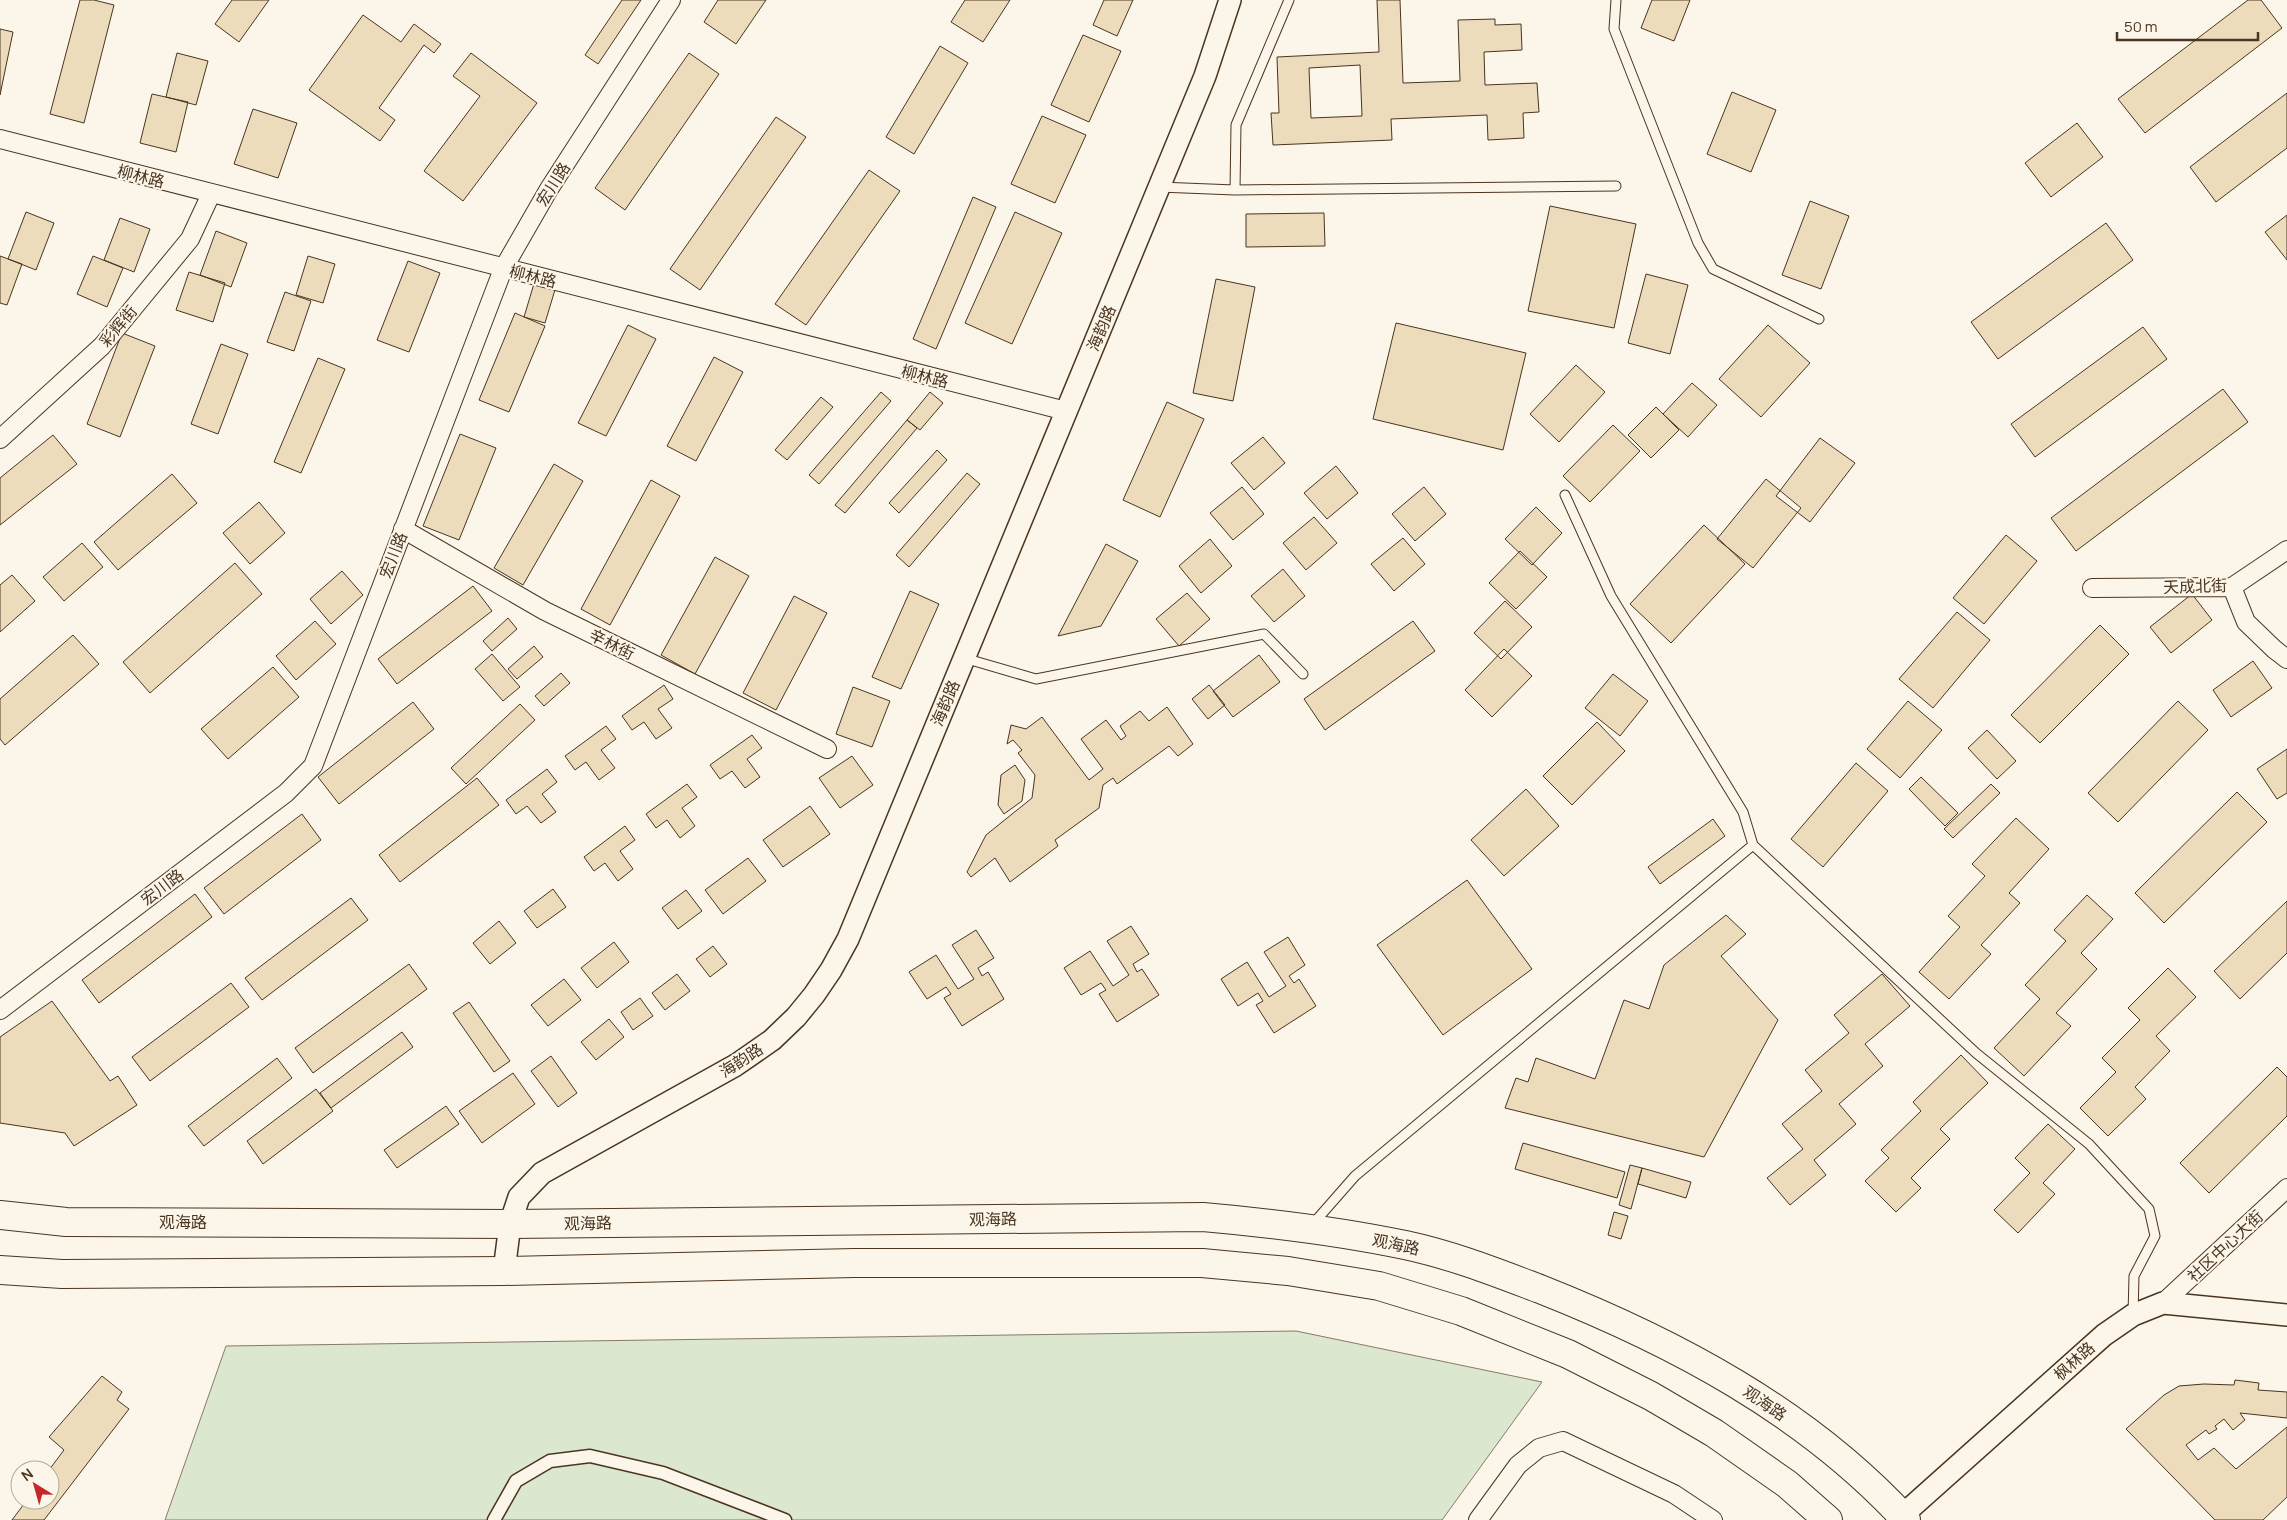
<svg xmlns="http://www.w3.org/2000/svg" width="2287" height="1520" font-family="Manrope,'Noto Sans SC',sans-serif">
<rect width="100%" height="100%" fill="#fbf6e9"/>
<path fill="#dce7d0" stroke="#887966" d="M1296,1331L1542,1382L1442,1520H165L226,1346Z"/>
<path fill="#ecdcbc" stroke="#4a3520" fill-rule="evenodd" d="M80,0H94L114,5L84,123L50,114Z
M232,0H269L239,42L215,24Z
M622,0H641L598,64L585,55Z
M718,0H766L736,44L704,22Z
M965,0H1010L983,42L951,22Z
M1104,0H1133L1117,36L1093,25Z
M1377,0H1400L1403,83L1460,81L1458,20L1495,19V25L1521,24L1522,50L1484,52L1485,85L1537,83L1539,112L1523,113L1524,138L1488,140L1487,115L1391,119L1392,140L1273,145L1271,113H1279L1277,57L1379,52ZM1360,65L1362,116L1311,118L1309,68Z
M1652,0H1690L1674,41L1641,28Z
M2248,0H2261L2282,28L2145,133L2118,99Z
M363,15L401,42L414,24L441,44L434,53L424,45L379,108L395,120L380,141L309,90Z
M0,29L13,32L0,95Z
M1083,35L1121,51L1089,122L1051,105Z
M940,46L968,63L914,154L886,137Z
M177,53L208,61L196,105L166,97Z
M471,53L537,103L463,201L424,171L480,96L453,76Z
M689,53L719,74L625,210L595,188Z
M1732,92L1776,110L1751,172L1707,154Z
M2287,93V148L2216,202L2190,167Z
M152,94L188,102L176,152L140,143Z
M253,109L297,123L278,178L234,164Z
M1042,116L1086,135L1055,203L1011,184Z
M776,117L806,137L700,290L670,269Z
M2077,123L2103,157L2051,197L2025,163Z
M869,170L900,191L806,325L775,304Z
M973,197L996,207L936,349L913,339Z
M1810,201L1849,216L1821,289L1782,275Z
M1550,206L1636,224L1614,328L1528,311Z
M26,212L54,223L36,270L8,259Z
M1015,212L1062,233L1012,344L965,323Z
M1324,213L1325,246L1246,247V214Z
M2287,215V260L2265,232Z
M120,218L150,229L134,272L104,260Z
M2106,223L2133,260L1998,359L1971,322Z
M216,231L247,243L231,287L200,275Z
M0,256L22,264L7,305L0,303Z
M93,256L123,268L107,307L77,294Z
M308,256L335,264L323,303L296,295Z
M408,261L440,273L409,352L377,340Z
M189,272L225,283L213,322L176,310Z
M1646,274L1688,285L1670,354L1628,343Z
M536,277L557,283L545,323L524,317Z
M1216,279L1255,287L1233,401L1193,393Z
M285,292L311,301L294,351L267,342Z
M515,313L545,326L509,412L479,400Z
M1396,323L1526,353L1503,450L1373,419Z
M628,325L656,339L606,436L578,423Z
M1768,325L1810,363L1761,417L1719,379Z
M2143,327L2167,359L2035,457L2011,424Z
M122,333L155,346L120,437L87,424Z
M221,344L248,354L218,434L191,424Z
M714,357L743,372L696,461L667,446Z
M318,358L345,369L301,473L274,462Z
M1576,365L1605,392L1559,442L1530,414Z
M1692,383L1717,405L1688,437L1663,414Z
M2223,389L2248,422L2076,551L2051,518Z
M881,392L891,401L819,484L809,475Z
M930,392L943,403L920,430L907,420Z
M821,397L833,407L787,460L775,450Z
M1167,402L1204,419L1160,517L1123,500Z
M1656,407L1679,430L1651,458L1628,435Z
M907,420L917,428L845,513L835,505Z
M1613,425L1640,451L1590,502L1563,476Z
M460,434L496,448L459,540L423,526Z
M53,435L77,464L0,525V478Z
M1263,437L1285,463L1254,490L1231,463Z
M1820,438L1855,463L1810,522L1776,496Z
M937,450L947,460L899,513L889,503Z
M554,464L583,481L523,585L494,568Z
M1336,466L1358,493L1327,519L1304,493Z
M967,473L980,484L909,567L896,555Z
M172,474L197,503L118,570L94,542Z
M1766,479L1801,508L1753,568L1717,539Z
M651,480L680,496L610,625L581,609Z
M1242,487L1264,514L1233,540L1210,513Z
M1424,487L1446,514L1415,541L1392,514Z
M259,502L285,533L250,564L223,533Z
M1536,507L1562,533L1532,565L1505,539Z
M1314,517L1337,543L1306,570L1283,543Z
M1704,525L1745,564L1671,643L1630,604Z
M2006,535L2037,561L1984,624L1953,598Z
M1403,538L1425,564L1394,591L1371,564Z
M1210,539L1232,566L1201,593L1179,566Z
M82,543L103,567L64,601L43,577Z
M1106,544L1138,561L1101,626L1058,636Z
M1520,551L1547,577L1516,609L1489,583Z
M715,557L749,576L695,674L661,655Z
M235,563L262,594L150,693L123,662Z
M1283,569L1305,596L1274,622L1251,596Z
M342,571L363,595L331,624L310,599Z
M12,575L35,601L0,632V585Z
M473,586L492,611L397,684L378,659Z
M910,591L939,604L901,689L872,677Z
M1187,593L1210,619L1179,646L1156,619Z
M2192,594L2212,620L2171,653L2150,627Z
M794,596L827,613L776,710L743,693Z
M1505,601L1532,627L1501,659L1474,633Z
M1957,612L1990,640L1933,708L1899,679Z
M508,618L517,629L492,651L483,641Z
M315,621L336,644L296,680L276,656Z
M1413,621L1435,651L1325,730L1304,699Z
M2100,625L2129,654L2040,743L2011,715Z
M73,635L99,664L5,745L0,739V699Z
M534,646L543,657L517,679L508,669Z
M1504,649L1532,676L1492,717L1465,690Z
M492,654L520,687L503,701L475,669Z
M1259,655L1280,682L1233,717L1213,691Z
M2253,661L2272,688L2231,717L2213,690Z
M273,667L299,697L228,759L201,729Z
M561,673L570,683L544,706L535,696Z
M1613,674L1648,701L1620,736L1585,708Z
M664,685L673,699L658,709L672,728L656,739L644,722L632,730L622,716Z
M1209,685L1225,705L1208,719L1192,699Z
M853,687L890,701L872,747L836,734Z
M1908,701L1942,730L1900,778L1867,749Z
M2178,701L2208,730L2118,822L2088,793Z
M413,702L434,729L339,804L318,777Z
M520,704L535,720L466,784L451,768Z
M1167,707L1193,744L1178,756L1169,746L1117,784L1113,778L1103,785L1099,808L1055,840L1058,846L1010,882L995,858L971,877L967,872L986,835L1032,798L1035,775L1018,753L1022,750L1013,740L1007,744L1011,725L1026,729L1042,717L1089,780L1103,769L1081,739L1106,720L1121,740L1126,736L1120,726L1140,711L1149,721Z
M1597,722L1625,751L1572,805L1543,776Z
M606,726L616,739L601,750L615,768L599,780L586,762L575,770L565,756Z
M1987,730L2016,761L1997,779L1968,748Z
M752,735L762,748L747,759L760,777L745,788L732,771L720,779L710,765Z
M2287,749V793L2277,799L2257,769Z
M852,756L873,785L840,808L819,778Z
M1856,763L1888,791L1823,867L1791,839Z
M1015,765L1025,780L1022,801L1004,814L998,805L1001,775Z
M547,769L557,782L542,794L556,812L541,823L527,806L516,814L506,800Z
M1921,777L1958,813L1945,826L1909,789Z
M477,778L499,805L400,882L379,855Z
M687,784L697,797L682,808L695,826L680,838L667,820L656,828L646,814Z
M1991,784L2000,793L1953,838L1944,829Z
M1526,789L1559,826L1504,876L1471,840Z
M2237,792L2267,822L2164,923L2135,893Z
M810,806L830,834L783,867L763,840Z
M302,814L321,840L224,914L204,888Z
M2016,818L2049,849L2009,893L2020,903L1981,945L1991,954L1949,999L1919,972L1960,927L1948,916L1985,876L1972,864Z
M1713,819L1725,836L1660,884L1648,867Z
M625,826L635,840L620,851L633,869L618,881L605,863L594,871L584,857Z
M748,858L766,881L723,914L705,890Z
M1467,880L1532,969L1443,1035L1377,945Z
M553,889L566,907L537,928L524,911Z
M686,890L702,911L678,929L662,908Z
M195,894L212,917L99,1003L82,980Z
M2087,895L2113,919L2081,953L2097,969L2056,1013L2071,1026L2024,1076L1994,1048L2040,999L2025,985L2066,941L2054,930Z
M351,898L368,920L262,1000L245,978Z
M2287,901V953L2240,999L2214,971Z
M1726,915L1746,934L1721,956L1778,1020L1704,1157L1505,1108L1516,1078L1528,1082L1536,1058L1595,1079L1624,1000L1649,1009L1664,965Z
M499,921L516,943L490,964L473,943Z
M1131,926L1149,954L1133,964L1137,972L1142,969L1159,995L1117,1022L1099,994L1106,990L1101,983L1081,995L1064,968L1090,951L1113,986L1129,975L1107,941Z
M976,930L994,958L978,968L982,976L988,972L1004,999L962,1026L944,998L951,994L946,987L927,999L909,972L936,955L958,989L974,979L952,945Z
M1288,937L1305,965L1289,976L1294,983L1299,979L1316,1006L1274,1033L1256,1005L1263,1001L1258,993L1238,1006L1221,979L1247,962L1269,997L1286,986L1264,952Z
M614,942L629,962L597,988L581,968Z
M713,946L727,964L710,977L696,959Z
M409,964L427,989L313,1073L295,1048Z
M2168,968L2196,997L2156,1036L2170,1051L2135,1087L2146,1099L2108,1136L2080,1108L2116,1072L2102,1058L2140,1020L2128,1008Z
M677,974L690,991L665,1010L652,993Z
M1882,974L1910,1006L1865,1044L1883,1066L1839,1104L1856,1124L1814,1160L1826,1175L1790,1205L1767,1178L1803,1149L1782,1124L1822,1091L1805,1070L1849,1033L1834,1015Z
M564,979L581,1000L548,1026L531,1005Z
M231,983L249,1007L150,1081L132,1057Z
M640,998L653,1016L633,1030L621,1012Z
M52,1001L110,1081L118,1076L137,1105L74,1146L65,1133L0,1123V1037Z
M469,1002L510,1061L494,1072L453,1013Z
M609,1019L624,1037L596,1060L581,1042Z
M402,1032L413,1047L331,1108L320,1093Z
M1961,1055L1988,1083L1940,1129L1950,1139L1911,1178L1921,1188L1896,1212L1865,1181L1889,1158L1881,1150L1921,1111L1913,1102Z
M551,1056L577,1093L558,1107L531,1071Z
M277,1058L292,1078L204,1146L188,1126Z
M2277,1067L2287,1077V1116L2209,1193L2180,1163Z
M513,1073L535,1104L482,1143L459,1111Z
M316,1089L333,1111L263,1164L247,1141Z
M446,1106L459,1124L397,1168L384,1150Z
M2048,1124L2075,1149L2043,1183L2055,1194L2018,1233L1994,1210L2030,1173L2015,1158Z
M1523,1143L1625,1172L1617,1198L1515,1169Z
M1630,1165L1642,1168L1631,1209L1619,1205Z
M1642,1168L1691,1182L1686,1198L1638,1184Z
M1614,1212L1628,1216L1621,1239L1608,1235Z
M102,1376L122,1392L117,1400L129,1409L44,1520H12L27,1500H50L49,1470L64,1450L49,1437Z
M2235,1380L2259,1383L2258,1390L2287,1392V1418L2240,1413L2245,1420L2233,1430L2224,1419L2215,1426L2217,1429L2209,1434L2206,1430L2186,1445L2198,1460L2214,1448L2236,1469L2287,1427V1497L2263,1520H2215L2126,1429L2164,1395L2179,1386L2204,1384L2234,1385Z"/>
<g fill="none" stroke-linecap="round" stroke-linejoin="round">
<g stroke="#4a3520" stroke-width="11">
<path id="service" d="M1616,0L1614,29L1698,243L1713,269L1819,319
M1159,187L1235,190L1616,186
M1235,190L1236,125L1289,0
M964,658L1036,679L1264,634L1303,674
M1753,845L1976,1053L2089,1144L2149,1209L2155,1236L2134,1276L2133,1315
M1312,1225L1355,1176L1753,845L1743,812L1611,596L1565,495"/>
</g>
<g stroke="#4a3520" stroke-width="15">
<path id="pedestrian" d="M494,1520L516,1481L550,1461L590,1456L663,1473L785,1520"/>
</g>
<g stroke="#4a3520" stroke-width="20">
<path id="minor" d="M0,139L1066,411
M0,439L102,346L190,239L211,194
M403,529L545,611L827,749
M2232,587L2246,622L2274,649L2287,659
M2092,588L2232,587L2287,550
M0,1010L286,793L313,766L503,269L549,189L671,0
M2163,1303L2287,1188
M1478,1520L1518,1465L1539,1448L1563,1441L1674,1494L1713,1520"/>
</g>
<g stroke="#4a3520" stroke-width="24">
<path id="tertiary" d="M504,1271L510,1224L519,1197L542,1173L736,1065L772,1040L796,1017L814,995L831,970L848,939L1205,76L1230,0
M1897,1520L2104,1335L2133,1315L2163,1303L2287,1315"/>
</g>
<g stroke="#4a3520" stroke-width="30">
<path id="primary" d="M0,1215L66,1222L510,1224L1203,1217C1271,1223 1338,1231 1405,1245C1452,1255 1495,1272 1540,1289C1674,1342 1807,1412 1906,1520
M0,1270L62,1274L504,1271L855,1263H1202L1288,1271L1379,1286L1461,1311L1568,1354L1651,1396L1714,1433L1787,1484L1828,1520"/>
</g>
<use href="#service" stroke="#fbf6e9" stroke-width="9"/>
<use href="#pedestrian" stroke="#fbf6e9" stroke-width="12"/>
<use href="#minor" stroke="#fbf6e9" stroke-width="18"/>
<use href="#tertiary" stroke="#fbf6e9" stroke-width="21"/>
<use href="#primary" stroke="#fbf6e9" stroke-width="28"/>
</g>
<g text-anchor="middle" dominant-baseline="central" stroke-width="4" stroke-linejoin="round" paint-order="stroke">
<g font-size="16" fill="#4a3520" stroke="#fbf6e9">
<text transform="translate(141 176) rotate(14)">柳林路</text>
<text transform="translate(553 184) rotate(-58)">宏川路</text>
<text transform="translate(533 276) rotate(14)">柳林路</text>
<text transform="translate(118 326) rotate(-50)">彩辉街</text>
<text transform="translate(1101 328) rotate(-67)">海韵路</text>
<text transform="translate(925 376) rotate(14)">柳林路</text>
<text transform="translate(393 555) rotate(-69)">宏川路</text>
<text transform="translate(2195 586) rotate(-2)">天成北街</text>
<text transform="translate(612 644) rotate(26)">辛林街</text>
<text transform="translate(945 703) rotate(-67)">海韵路</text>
<text transform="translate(162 887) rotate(-37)">宏川路</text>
<text transform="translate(741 1060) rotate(-33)">海韵路</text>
<text transform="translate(993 1219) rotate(-1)">观海路</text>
<text x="183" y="1222">观海路</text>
<text transform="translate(588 1223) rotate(-1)">观海路</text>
<text transform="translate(1396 1244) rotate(12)">观海路</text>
<text transform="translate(2225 1246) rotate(-43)">社区中心大街</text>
<text transform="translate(2074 1361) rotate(-42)">枫林路</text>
<text transform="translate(1765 1403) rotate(34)">观海路</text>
</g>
</g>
<g transform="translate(35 1485) rotate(323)"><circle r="24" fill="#fbf6e9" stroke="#b4a999"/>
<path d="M0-4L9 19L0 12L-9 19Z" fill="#c62828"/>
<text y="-8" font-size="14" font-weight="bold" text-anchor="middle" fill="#4a3520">N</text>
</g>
<path d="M2117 32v8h141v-8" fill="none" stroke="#4a3520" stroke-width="2.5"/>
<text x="2124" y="32" font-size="15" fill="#4a3520" stroke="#fbf6e9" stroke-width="4" paint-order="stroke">50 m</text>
</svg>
